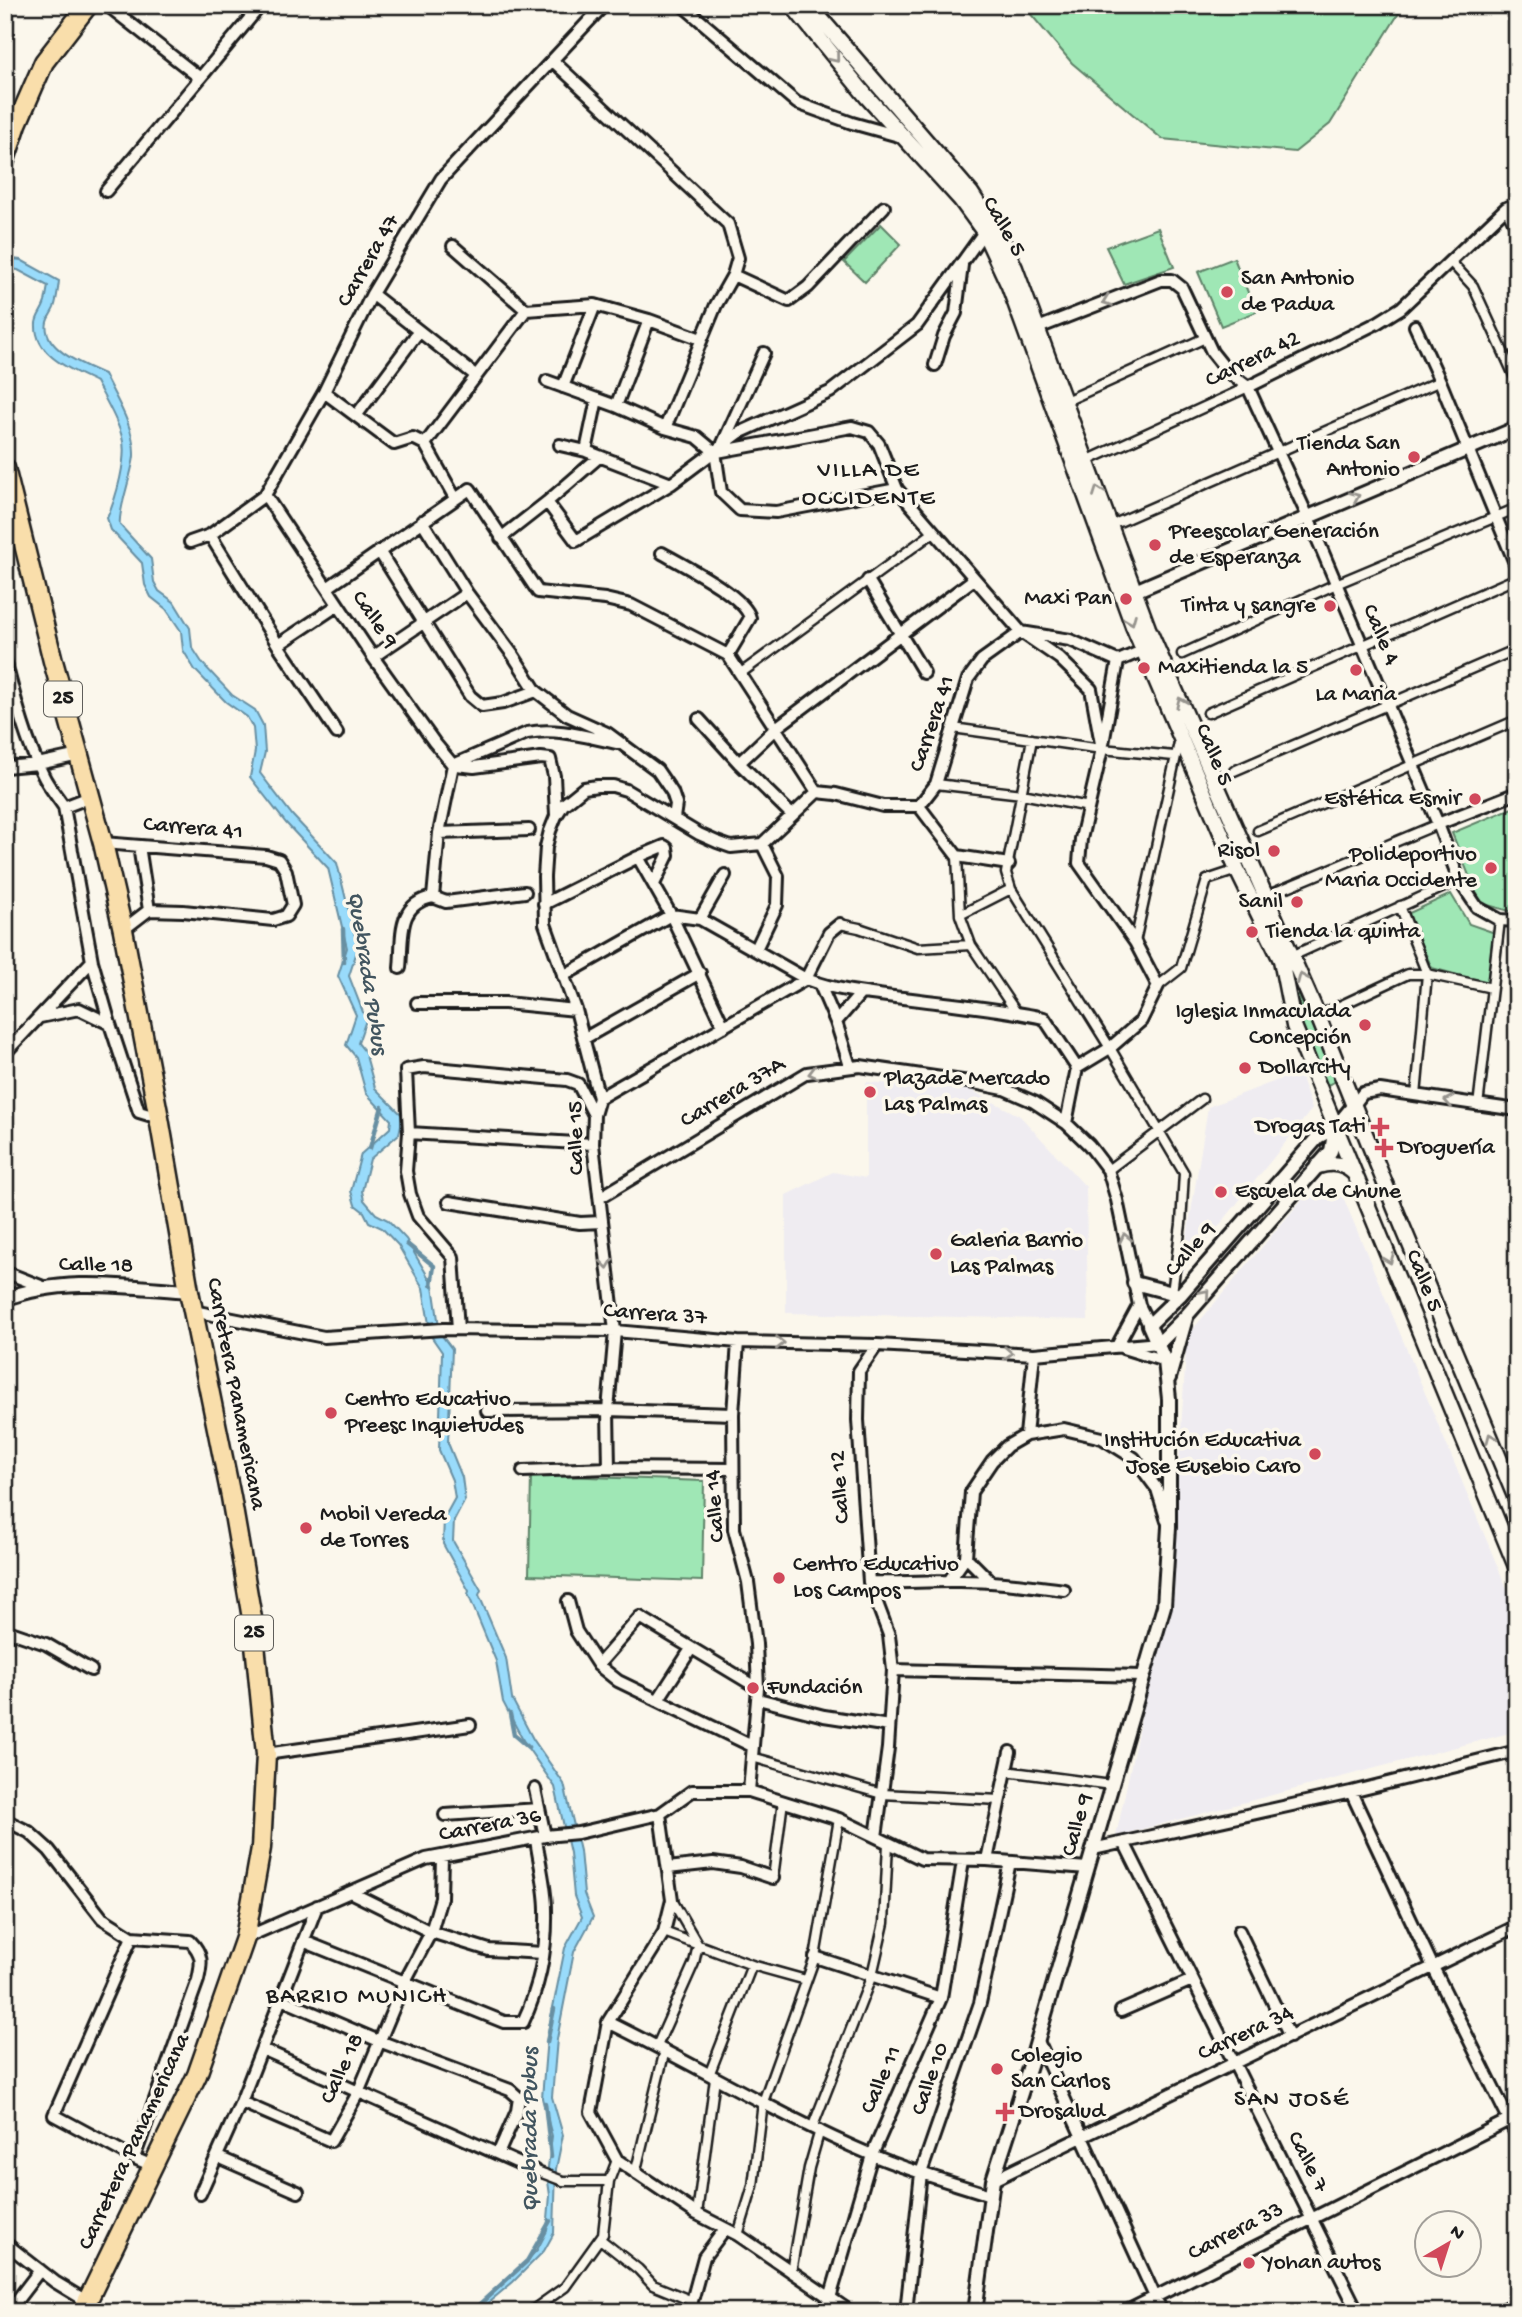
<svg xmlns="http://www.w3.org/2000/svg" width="1522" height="2317" font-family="'Gochi Hand',sans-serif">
<rect width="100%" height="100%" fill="#fbf7ec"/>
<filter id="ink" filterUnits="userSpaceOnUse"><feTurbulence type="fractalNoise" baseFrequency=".0143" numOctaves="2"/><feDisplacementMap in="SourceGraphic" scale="14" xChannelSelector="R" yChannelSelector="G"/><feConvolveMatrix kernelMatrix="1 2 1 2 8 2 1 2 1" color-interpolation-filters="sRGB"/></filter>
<g filter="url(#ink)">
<path fill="#efecf1" d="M1299,1072L1312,1109L1181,1274L1208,1107Z
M866,1082L969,1089L1020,1116L1086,1187L1088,1320L786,1313V1195L833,1172L866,1178Z
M1341,1192L1517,1613V1731L1116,1836L1172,1572L1187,1336L1305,1196Z"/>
<path fill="#9fe7b5" stroke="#5e8268" stroke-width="2" d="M1023,5H1404L1330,124L1295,152L1162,139L1072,63Z
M881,224L901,244L865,282L844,262Z
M1158,228L1174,267L1124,284L1106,247Z
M1234,258L1256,312L1221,326L1198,272Z
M1517,806V913L1480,903L1452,833Z
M1451,894L1469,924L1495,933L1487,983L1432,968L1407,914Z
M1298,994L1339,1080L1325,1086L1304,1036Z
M531,1475L704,1481L702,1581L529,1575Z"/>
<path fill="#99dbfb" stroke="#678fa2" stroke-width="2" d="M5,258L21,260L59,281C58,289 57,299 54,308C52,313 48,317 47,322C41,349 86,366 104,374C116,399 135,427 134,456C133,471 117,514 120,525L151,559L154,582L159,591L174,602L190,628L192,647L203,664L232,695L255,710L263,725L265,752L260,773L293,816L337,863L358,948L349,976L366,1020L358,1043L365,1052L375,1088L403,1116L399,1134L370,1159L362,1191L364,1200L376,1214L388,1220L406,1239L433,1285L440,1333L452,1349L448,1443L462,1477L465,1500L454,1521L453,1541L481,1590L479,1595L506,1658L512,1699L533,1739L564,1784L580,1851L584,1894L593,1917L574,1952L557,2039L552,2097L563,2135L556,2169L554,2233L544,2251L513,2282L477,2312H468L491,2295L523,2265L537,2250L547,2231L550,2195L547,2175L552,2136L542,2098L547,2037L565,1948L582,1917L574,1896L570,1853L555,1787L525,1744L503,1702L496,1661L468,1594L469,1591L443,1544L444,1518L455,1498L452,1480L439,1450L442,1352L431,1336L423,1288L398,1245L382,1228L369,1222L364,1212L355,1205L351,1191L361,1154L390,1128L391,1120L366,1093L356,1057L346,1045L356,1015L338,976L347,948L328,868L286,823L250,777L255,751L253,728L247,717L226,702L195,670L183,650L181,631L166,609L151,597L145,585L142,563L111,530L107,518C116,499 128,457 122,437C117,418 105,399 96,382C72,370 34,356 36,323C37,315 43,310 45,302C46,297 47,291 48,286L18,270L5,268Z"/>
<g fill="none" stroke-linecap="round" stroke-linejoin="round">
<path stroke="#678fa2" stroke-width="4.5" d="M343,929L344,962
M370,1148L382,1107
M407,1244L434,1266L431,1285
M510,1714L514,1735L528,1747
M547,2042L554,2009
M545,2103L551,2157
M471,2312L527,2261L550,2221"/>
<g stroke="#1c1c1c" stroke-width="13">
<path id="pedestrian" d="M1506,208L1517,232
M1450,261L1473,286L1517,382
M1068,400L1205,338
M1093,458L1248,387
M1119,522L1440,381
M1182,654L1336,584L1517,508
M741,673L934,532
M1208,713L1517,578
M953,728L1102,749L1174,756
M1234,771L1517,649
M936,784L1022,794L1089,807
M1258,831L1517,720
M957,856L960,915L971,945L1016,1012
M1011,889L1110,1048L1184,1173L1181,1224L1172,1293
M1266,896L1438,824
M1400,906L1427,974L1416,1096
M960,915L1011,889L1006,873L1032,739
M840,924L859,928L918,948L971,945
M1135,942L1180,738
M1292,956L1459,880
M1158,986L1181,968L1207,880L1237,870
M1318,1016L1408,974H1427L1492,988
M1478,1106L1500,920
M1108,1170L1202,1099
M752,1757L882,1794L1000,1800
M1006,1771L1111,1785
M773,1878L783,1801
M664,1932L752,1965L806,1980
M657,2046L694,1963L698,1945L672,1900
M709,2075L752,1965
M813,2126L872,1975L884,1923L888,1844
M534,2170L563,2181H609
M635,2174L665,2050
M697,2214L715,2078
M738,2235L753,2186L763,2102L815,1957L839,1819
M600,2239L638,2269L653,2285L692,2301
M791,2272L809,2168L820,2130
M530,2312L565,2287L603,2234L609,2181L617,2160"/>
</g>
<g stroke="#1c1c1c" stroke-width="16">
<path id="minor" d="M107,5L200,78
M682,5L797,103L852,123L906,138
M553,61L728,224L738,258L733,275L716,305L665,428
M106,191L261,5
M453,246L526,310
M733,275L789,301L808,287L884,207
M372,294L475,375
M526,310L595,305L649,320L701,339
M1415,326L1440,381L1517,568
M1038,328L1161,280H1172L1182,288L1212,352L1228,372L1248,387L1308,517L1438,824L1459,880L1477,907L1500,920L1517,921
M935,365L944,336L956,313L962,265
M547,381L616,406L665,428L697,437L715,452
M563,387L595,305
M1248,387L1377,323L1401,308L1506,208L1517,203
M324,392L394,444L413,438L425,444L455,498
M616,406L649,320
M356,416L419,331
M723,443L764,353
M425,444L526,310
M560,445L586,451L671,484
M586,451L597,399
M715,452L721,492L740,510L776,512L897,489
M717,452L852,427L869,432L879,444L897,489L1021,632L1059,658L1091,689L1102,749
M265,495L373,657L434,742L453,765
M547,502L576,541L671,484L739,433L830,392L917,325L984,232
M422,521L467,593L513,655L536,691L567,715L607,733L657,770L672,792L676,804L674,818
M210,535L278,645L337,733
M501,538L547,502L599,457
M190,542L210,535L265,495L324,392L372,294L441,179L604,5
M379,551L470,696L482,706L503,703L536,691
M662,553C683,565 745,596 750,618L728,655
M868,580L924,673
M327,588L470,489L538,592L605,599L631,605L728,655L817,792
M278,645L338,605
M373,657L467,593
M5,660C15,698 25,740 43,775C48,786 57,796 64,807
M699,719L739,763L792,815
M739,763L776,728L974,579
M453,765L527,733C557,727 587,737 617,743
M456,765L474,767L541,758L550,759L554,776L556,815
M5,767L38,764L79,755
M817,792L836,794L883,806H919
M90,797L64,807L92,961L110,1024L139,1112L159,1118
M919,806L936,784L968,679L982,660L1021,632L1070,640L1118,661
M919,806L957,856L1009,864
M1438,824L1517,793
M439,833L529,830
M103,843L266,856L279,860L286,871L293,905L286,916L273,920L183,911L149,910L123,930
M139,846L149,910
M638,857L671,915L724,1027
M433,897L439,833L453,765
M433,897L446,902L525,892
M544,904L638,857L664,846L667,848L668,855L654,884
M700,919L725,875
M756,949L777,905L778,876L762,844
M400,968C403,938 396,904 433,897
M563,976L671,915L700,919L806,979C837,991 870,994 903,998C950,1004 997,1008 1044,1018L1077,1068
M820,985L836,1022L850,1066
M417,1003H505L576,1010
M40,1017L79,1009L110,1024
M836,1022L861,993
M585,1038L700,973
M5,1053L92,961
M599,1098L806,979L829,933L840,924
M1354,1105L1363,1093L1380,1090L1517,1110
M1066,1123L1077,1068L1110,1048L1141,1021L1158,986L1135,942L1079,863L1081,839L1102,749L1118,661L1144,650
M409,1133L593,1144
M601,1197L807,1073L860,1066L969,1082L1004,1089L1034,1102L1066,1123L1089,1145L1108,1170L1117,1200L1139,1305L1149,1325
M449,1202L580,1223L602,1222
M5,1272L43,1287
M193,1311L324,1337L443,1329L615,1331L738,1342L877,1345L1034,1354L1159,1343
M458,1329L453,1257L418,1216L410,1194L406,1171L409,1133L406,1070L424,1067L567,1080L578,1084L594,1115
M738,1342L733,1414L734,1529L748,1582L756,1644L758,1688L749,1791
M1117,1346L1139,1305
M1123,1348L1165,1361
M487,1411L608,1410L733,1414
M1026,1435L1064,1429L1102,1438L1134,1458L1157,1489L1167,1521
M609,1468L608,1410L615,1331L593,1144L594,1115L599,1098L576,1010L545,924L544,877L546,847L550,831L556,816L563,805L584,788L597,786H613L626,790L699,834L717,842L731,847L762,844L817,792
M523,1471L609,1468L733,1469
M966,1557L991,1582
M949,1581L966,1557L971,1492L992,1461L1007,1446L1026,1435L1034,1354
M869,1582C897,1583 923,1581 950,1581C988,1580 1026,1585 1064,1590
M568,1601L576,1631L598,1665L618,1681L752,1746
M5,1630L46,1644L91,1670
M598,1665L640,1617L758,1688
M893,1670L1142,1676
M758,1699L824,1716L889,1726
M658,1700L691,1649
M266,1754L470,1725
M535,1789L545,1836
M1351,1792L1433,1967L1517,2136
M660,1814L672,1900L664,1932L608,2022L591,2112L617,2160L697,2214L738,2235L851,2312
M445,1815L539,1809
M5,1820L29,1832L49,1850L102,1918L132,1937L190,1941C203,1954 202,1963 198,1980L134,2158
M876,1837L888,1748L893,1670L889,1635L869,1582L858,1420L859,1371L877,1345
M1125,1844L1358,2312
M1093,1849L1351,1792L1517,1751
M987,1860L1010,1752
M668,1868L713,1863L741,1867L773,1878
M352,1893L431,1932L489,1950L543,1953
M1239,1931L1290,2037
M132,1937L54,2115L134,2158L153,2166
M245,1938L426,1859L545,1836L578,1833L660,1814L692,1791H749L839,1819L922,1859L987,1860L1087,1868
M303,1941L504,2022H523C539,1988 547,1948 546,1910C546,1886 539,1862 536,1839
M815,1957L941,1998
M281,1999L379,2041L510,2090L519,2098L517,2111L498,2154
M1121,2011L1192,1980
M608,2022C696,2065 782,2117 872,2155C910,2171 950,2182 990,2195
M1038,2041L1162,2312
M262,2049L534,2170
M241,2102L331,2141L358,2093L404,1983L431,1932L441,1898L442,1857
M218,2157L298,2192
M993,2180L1517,1926
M200,2194L241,2102L317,1906
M5,2243L55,2282L88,2302
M8,2312L40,2270
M692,2312V2301L704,2257L725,2229
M823,2312L830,2298L872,2155L941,1998L963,1861
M906,2312L921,2173L980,2003L1010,1862
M1125,2312L1517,2116
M1499,2312L1517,2303"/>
</g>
<g stroke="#1c1c1c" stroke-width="18">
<path id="tertiary" d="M1135,591L1517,428
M1134,1283L1180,1295
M5,1299C63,1276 128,1287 189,1291
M1159,1343L1187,1315L1331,1151L1335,1128
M1169,1378L1186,1318
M975,2312L993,2180L1032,2059L1164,1606L1169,1527V1399L1165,1361L1149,1325L1180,1295L1318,1137L1335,1128L1354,1105"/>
</g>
<g stroke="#1c1c1c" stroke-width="19">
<path id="secondary" d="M792,5L867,97L960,199L984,232L1009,286L1133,626L1237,870L1281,960L1294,1026L1517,1569
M809,5L971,193L1003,242L1015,268L1148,628L1318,1016L1394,1206L1517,1501
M1318,1166C1332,1162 1344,1163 1355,1174"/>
</g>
<g stroke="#1c1c1c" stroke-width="23">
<path id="trunk" d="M5,160L17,124L44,62L88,5
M5,468L53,661L103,843L123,930L159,1118L189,1291L231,1497L253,1624L266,1754L261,1848L245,1938L197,2075L82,2312"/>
</g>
<use href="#pedestrian" stroke="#fbf7ec" stroke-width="8"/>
<use href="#minor" stroke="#fbf7ec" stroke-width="10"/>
<use href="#tertiary" stroke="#fbf7ec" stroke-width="12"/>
<use href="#secondary" stroke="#fbf7ec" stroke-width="14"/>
<use href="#trunk" stroke="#f9deab" stroke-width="18"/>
</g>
<defs><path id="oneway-chevron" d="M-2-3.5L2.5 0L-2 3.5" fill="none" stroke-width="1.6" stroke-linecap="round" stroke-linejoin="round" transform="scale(1.75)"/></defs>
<g stroke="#97948e">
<use href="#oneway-chevron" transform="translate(835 58) rotate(51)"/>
<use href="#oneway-chevron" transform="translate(1107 301) rotate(159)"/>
<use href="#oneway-chevron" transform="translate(1098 491) rotate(-110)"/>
<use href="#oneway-chevron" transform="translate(1355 497) rotate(-23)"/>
<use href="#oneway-chevron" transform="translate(1131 620) rotate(68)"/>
<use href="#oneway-chevron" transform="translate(1181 702) rotate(-114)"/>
<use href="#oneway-chevron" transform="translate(1302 978) rotate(-113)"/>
<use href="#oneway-chevron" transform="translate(813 1073) rotate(166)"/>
<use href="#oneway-chevron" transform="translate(1449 1101) rotate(-171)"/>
<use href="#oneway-chevron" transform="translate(1125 1238) rotate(-102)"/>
<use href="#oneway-chevron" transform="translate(1389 1259) rotate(68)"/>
<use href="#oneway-chevron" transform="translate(607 1264) rotate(83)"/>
<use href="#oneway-chevron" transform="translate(1205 1294) rotate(-49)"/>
<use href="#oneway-chevron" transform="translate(780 1343) rotate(1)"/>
<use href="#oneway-chevron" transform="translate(1008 1353) rotate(3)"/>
<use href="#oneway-chevron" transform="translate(1491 1438) rotate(-113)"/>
</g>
</g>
<g fill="#d1495b" stroke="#fbf7ec" stroke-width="2.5">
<circle cx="1227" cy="292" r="7"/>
<circle cx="1414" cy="457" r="7"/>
<circle cx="1155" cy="545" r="7"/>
<circle cx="1126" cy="599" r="7"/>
<circle cx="1330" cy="606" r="7"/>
<circle cx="1144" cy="668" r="7"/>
<circle cx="1356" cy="670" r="7"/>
<circle cx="1475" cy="799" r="7"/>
<circle cx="1274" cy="851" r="7"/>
<circle cx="1491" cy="868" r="7"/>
<circle cx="1297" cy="902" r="7"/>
<circle cx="1252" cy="932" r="7"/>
<circle cx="1365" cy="1025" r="7"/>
<circle cx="1245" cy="1068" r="7"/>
<circle cx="870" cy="1092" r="7"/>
<path d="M1376.5 1116.5h7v7h7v7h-7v7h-7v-7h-7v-7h7z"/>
<path d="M1380.5 1137.5h7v7h7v7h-7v7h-7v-7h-7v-7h7z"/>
<circle cx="1221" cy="1192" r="7"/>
<circle cx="936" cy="1254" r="7"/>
<circle cx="331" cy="1413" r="7"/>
<circle cx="1315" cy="1454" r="7"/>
<circle cx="306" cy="1528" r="7"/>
<circle cx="779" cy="1578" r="7"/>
<circle cx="753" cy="1688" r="7"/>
<circle cx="997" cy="2069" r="7"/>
<path d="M1001.5 2101.5h7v7h7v7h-7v7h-7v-7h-7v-7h7z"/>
<circle cx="1249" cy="2263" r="7"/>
</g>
<g text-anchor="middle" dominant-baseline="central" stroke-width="7" stroke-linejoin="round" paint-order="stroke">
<g fill="#fbf7ec" stroke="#5f5e5a" stroke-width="2">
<rect x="44" y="681.5" width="38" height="35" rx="5"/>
<rect x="235" y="1615.5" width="38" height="35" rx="5"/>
</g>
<g font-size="21" font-weight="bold" fill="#1c1c1c">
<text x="63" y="699">25</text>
<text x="254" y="1633">25</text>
</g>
<g font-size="23" fill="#1c1c1c" stroke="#fbf7ec">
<text transform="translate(1003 227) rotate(60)">Calle 5</text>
<text transform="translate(369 261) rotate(-60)">Carrera 47</text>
<text transform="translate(1253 360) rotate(-26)">Carrera 42</text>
<text transform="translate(374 620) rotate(56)">Calle 9</text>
<text transform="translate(1380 635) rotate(67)">Calle 4</text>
<text transform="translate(933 724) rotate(-71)">Carrera 41</text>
<text transform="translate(1213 755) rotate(67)">Calle 5</text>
<text transform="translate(193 829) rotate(5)">Carrera 41</text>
<text transform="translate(733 1093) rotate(-31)">Carrera 37A</text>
<text transform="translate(577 1138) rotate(-91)">Calle 15</text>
<text transform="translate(1191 1250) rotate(-49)">Calle 9</text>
<text transform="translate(96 1266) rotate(1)">Calle 18</text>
<text transform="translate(1423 1281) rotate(68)">Calle 5</text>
<text transform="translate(655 1315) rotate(4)">Carrera 37</text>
<text transform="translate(235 1394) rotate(79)">Carretera Panamericana</text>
<text transform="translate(841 1487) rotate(-94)">Calle 12</text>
<text transform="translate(716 1506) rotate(-94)">Calle 14</text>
<text transform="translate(1078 1825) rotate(-74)">Calle 9</text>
<text transform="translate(490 1826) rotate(-11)">Carrera 36</text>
<text transform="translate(1246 2034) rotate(-25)">Carrera 34</text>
<text transform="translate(343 2069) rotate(-65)">Calle 18</text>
<text transform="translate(931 2079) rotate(-71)">Calle 10</text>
<text transform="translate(882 2080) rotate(-66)">Calle 11</text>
<text transform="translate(135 2142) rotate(-65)">Carretera Panamericana</text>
<text transform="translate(1307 2162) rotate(63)">Calle 7</text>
<text transform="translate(1236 2232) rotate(-27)">Carrera 33</text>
</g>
<g font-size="23" fill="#1c1c1c" stroke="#fbf7ec" text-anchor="start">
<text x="1241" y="279">San Antonio<tspan x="1241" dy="26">de Padua</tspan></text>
<text x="1400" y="444" text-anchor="end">Tienda San<tspan x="1400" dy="26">Antonio</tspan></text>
<text x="1169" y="532">Preescolar Generación<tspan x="1169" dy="26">de Esperanza</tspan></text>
<text x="1112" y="599" text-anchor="end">Maxi Pan</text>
<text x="1316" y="606" text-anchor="end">Tinta y sangre</text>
<text x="1158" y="668">Maxitienda la 5</text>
<text x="1356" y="695" text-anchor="middle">La Maria</text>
<text x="1461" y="799" text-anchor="end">Estética Esmir</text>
<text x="1260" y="851" text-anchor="end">Risol</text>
<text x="1477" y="855" text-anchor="end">Polideportivo<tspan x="1477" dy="26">Maria Occidente</tspan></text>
<text x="1283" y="902" text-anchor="end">Sanil</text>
<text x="1266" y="932">Tienda la quinta</text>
<text x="1351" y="1012" text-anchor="end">Iglesia Inmaculada<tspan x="1351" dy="26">Concepción</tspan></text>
<text x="1259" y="1068">Dollarcity</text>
<text x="884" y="1079">Plazade Mercado<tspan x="884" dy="26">Las Palmas</tspan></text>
<text x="1366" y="1127" text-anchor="end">Drogas Tati</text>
<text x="1398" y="1148">Droguería</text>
<text x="1235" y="1192">Escuela de Chune</text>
<text x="950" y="1241">Galeria Barrio<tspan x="950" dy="26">Las Palmas</tspan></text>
<text x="345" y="1400">Centro Educativo<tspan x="345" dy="26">Preesc Inquietudes</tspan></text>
<text x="1301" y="1441" text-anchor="end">Institución Educativa<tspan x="1301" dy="26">Jose Eusebio Caro</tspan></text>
<text x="320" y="1515">Mobil Vereda<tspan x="320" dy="26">de Torres</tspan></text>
<text x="793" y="1565">Centro Educativo<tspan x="793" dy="26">Los Campos</tspan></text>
<text x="767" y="1688">Fundación</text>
<text x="1011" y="2056">Colegio<tspan x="1011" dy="26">San Carlos</tspan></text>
<text x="1019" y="2112">Drosalud</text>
<text x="1263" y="2263">Yohan autos</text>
</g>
<g font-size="24" letter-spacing="2" fill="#1c1c1c" stroke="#fbf7ec">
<text x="869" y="471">VILLA DE<tspan x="869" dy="28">OCCIDENTE</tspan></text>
<text x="357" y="1997">BARRIO MUNICH</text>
<text x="1292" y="2100">SAN JOSÉ</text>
</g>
<g font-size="24" font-style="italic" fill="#42555f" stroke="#fbf7ec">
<text transform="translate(366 973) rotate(81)">Quebrada Pubus</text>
<text transform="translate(531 2130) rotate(-90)">Quebrada Pubus</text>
</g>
</g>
<rect width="1522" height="2317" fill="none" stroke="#fbf7ec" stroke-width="28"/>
<rect x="14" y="14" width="1494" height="2289" fill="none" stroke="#1c1c1c" stroke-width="2.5" filter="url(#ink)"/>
<g transform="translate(1448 2244) rotate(39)"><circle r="33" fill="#fbf7ec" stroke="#a29f99" stroke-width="2"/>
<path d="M0-5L12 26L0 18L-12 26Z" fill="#d1495b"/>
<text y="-10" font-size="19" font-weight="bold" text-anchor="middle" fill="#1c1c1c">N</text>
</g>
</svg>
